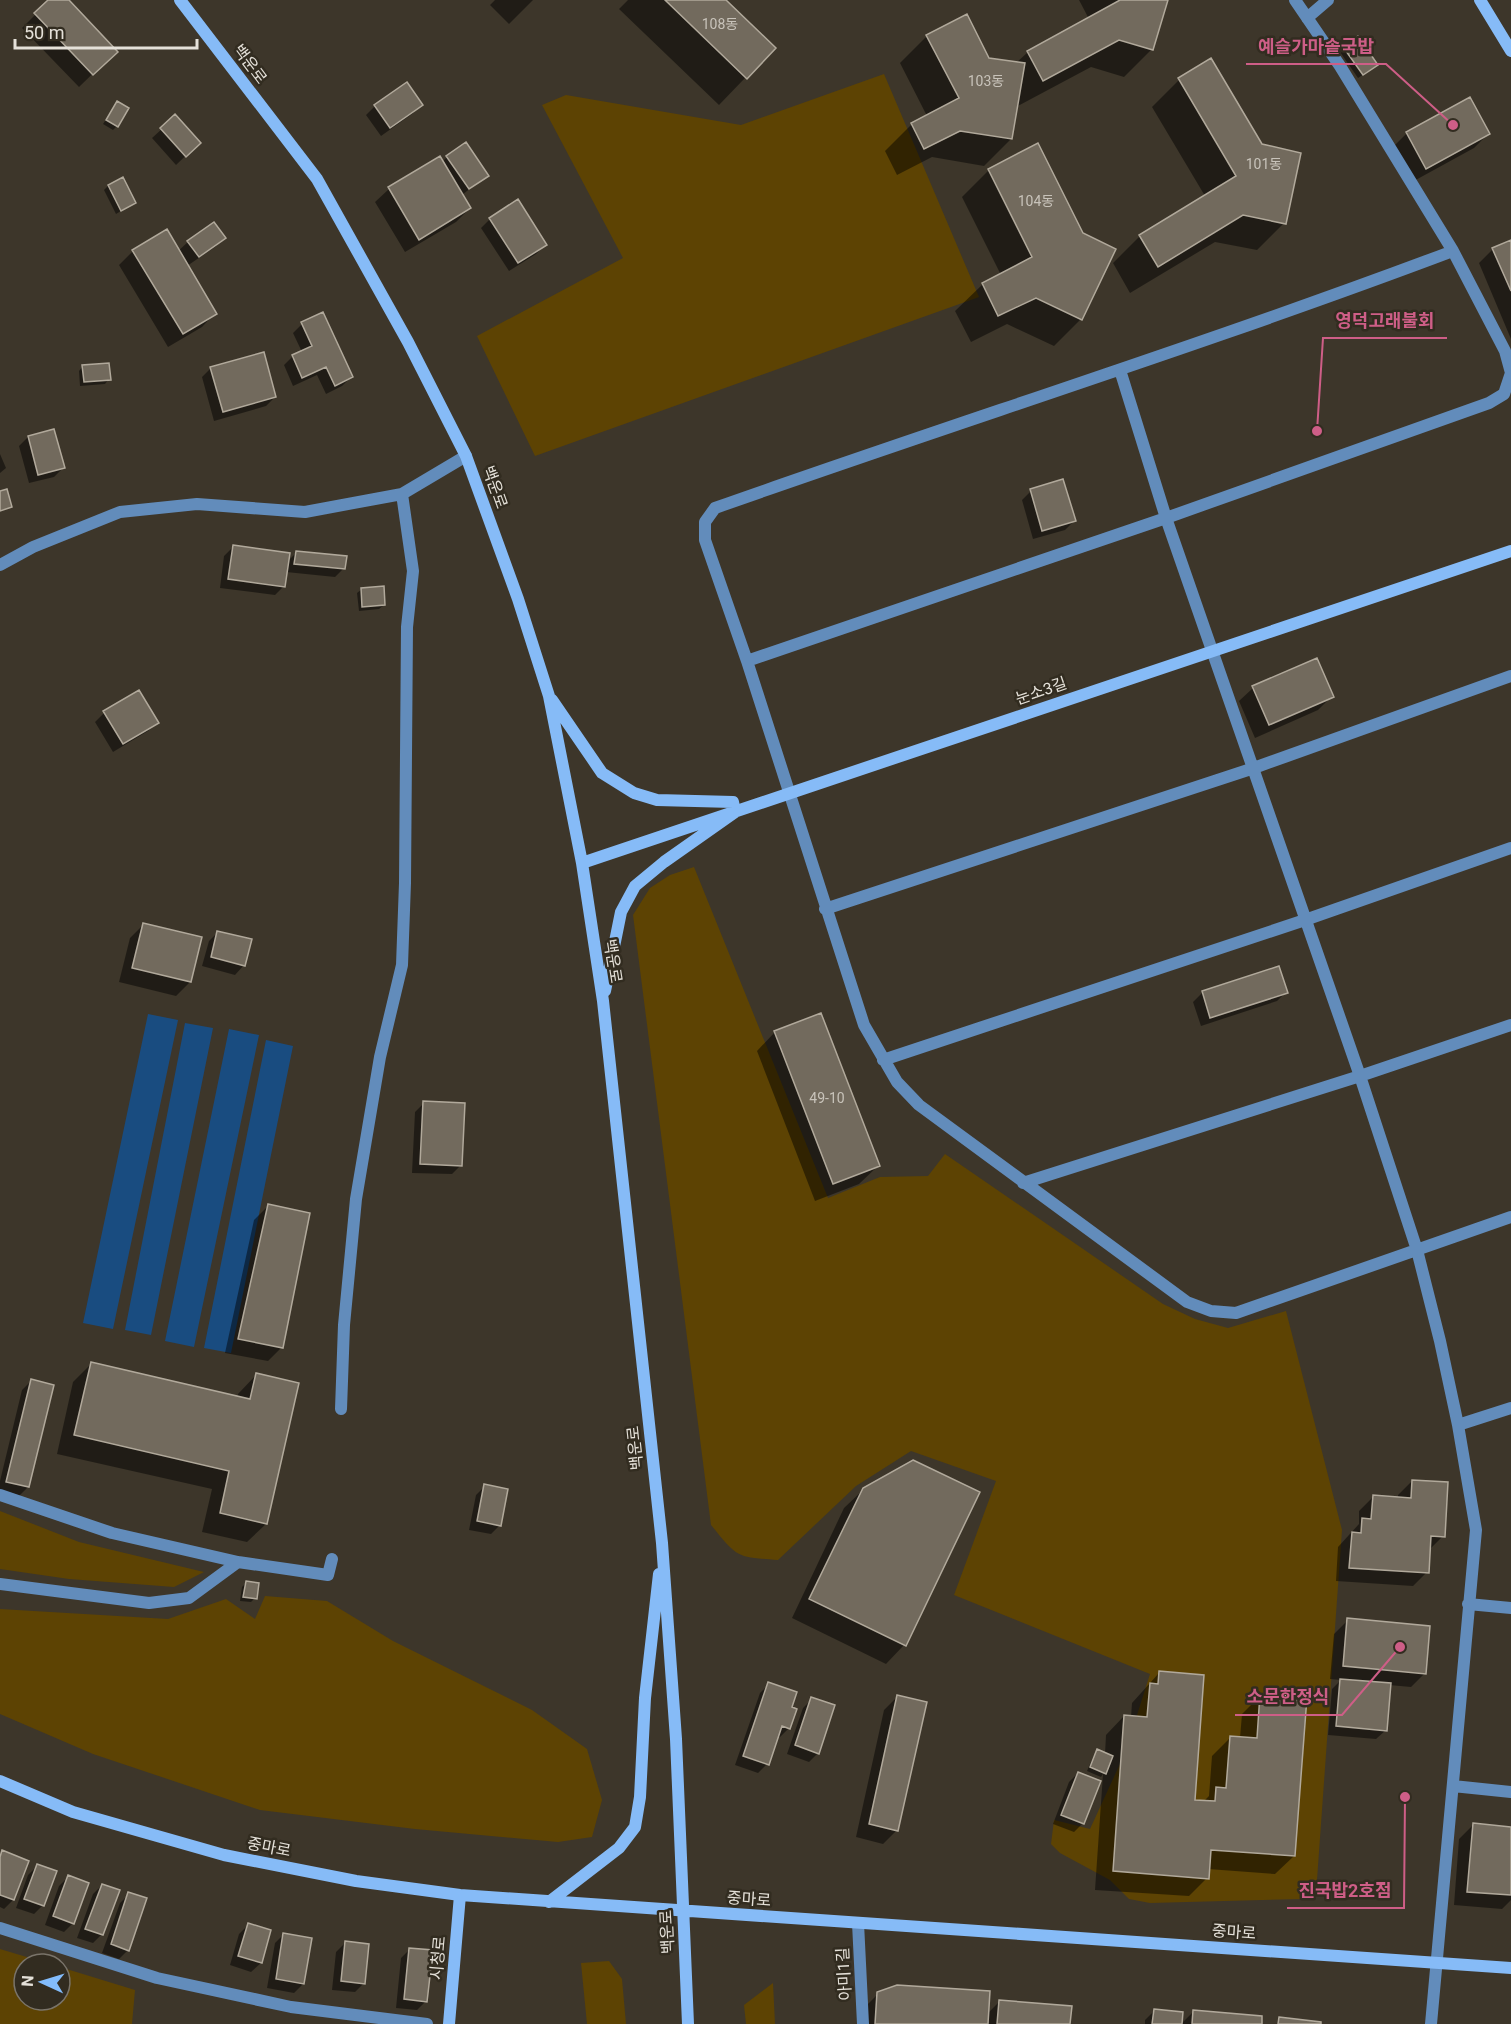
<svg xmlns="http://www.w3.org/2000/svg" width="1511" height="2024" font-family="Roboto,'Noto Sans KR',sans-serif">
<rect width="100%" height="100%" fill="#3d362a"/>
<path fill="#5d4303" d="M884,74L979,297L535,456L477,336L623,258L542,105L566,95L741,125Z
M694,867L828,1198L880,1177L928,1176L945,1154L1163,1304L1195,1319L1228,1328L1286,1311L1342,1530L1316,1894L1301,1899L1150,1903L1129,1899L1110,1880L1060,1853L1051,1844L1054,1820L1090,1829L1125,1753L1150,1674L954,1595L996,1481L911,1451L856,1486L778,1560C736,1557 738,1558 711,1525L633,915L650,888L670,875Z
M0,1511L79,1542L204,1572L174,1587L69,1579L0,1569Z
M265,1596L327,1601L393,1641L532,1710L587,1749L602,1800L592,1837L558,1842L415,1829L260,1810L93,1754L0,1714V1609L168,1619L226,1599L255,1619Z
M0,1949L50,1964H24V2000H60V1967L135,1990L132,2024H0Z
M609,1961L622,1979L626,2024H587L581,1963Z
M773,1983L775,2024H746L744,2005Z"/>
<path fill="#194c80" d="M148,1014L178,1020L113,1329L83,1323Z
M185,1023L213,1028L151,1335L125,1330Z
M229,1029L259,1035L194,1347L165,1341Z
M266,1040L293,1046L231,1353L204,1348Z"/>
<path fill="#0007" d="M50,0H67L116,51L79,87L22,28Z
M495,0H533L509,24L490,5Z
M628,0H724L774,48L719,105L619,9Z
M1079,0H1166L1151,50L1124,77L1091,67L1016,107L1011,139L984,166L932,157L897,175L885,151L912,124L927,116L900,63L927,36L988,59L1016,63L1028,52L1089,19Z
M1344,48L1372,69L1358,78L1340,52Z
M1211,61L1284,223L1257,250L1215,242L1130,293L1113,263L1140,236L1205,196L1152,107L1179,80Z
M406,84L421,105L412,114L381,136L366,115L375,106Z
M117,103V126L113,130L103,124Z
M175,117L199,143L176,165L152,138Z
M1407,133L1488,134L1474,148L1412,182L1393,147Z
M447,157L487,175L462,195L470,208L456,222L405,252L375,202L389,189L439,158L442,162Z
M989,170L1082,234L1081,319L1054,346L1007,324L971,342L955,311L983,284L1001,275L962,197Z
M108,186L134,203L116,214L104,190Z
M490,219L545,245L536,254L509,271L481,228Z
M224,238L215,247L187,266L215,313L202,327L168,347L119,265L133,251H178L188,242Z
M1511,241V339L1479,263L1493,249Z
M302,324L351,377L342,386L326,394L317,375L293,386L284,365L293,356L302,352L293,333Z
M83,366L109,379L105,384L80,386L79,371Z
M211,368L275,397L266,406L214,421L202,377Z
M28,437L63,468L54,477L29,483L19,446Z
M0,454L6,468L0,473Z
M1031,491L1074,521L1065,530L1033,539L1022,500Z
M234,546L288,561L296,553L344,568L335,577L286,572L284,586L275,595L220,588L224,556Z
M362,589L384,605L379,609L359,611L357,593Z
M1253,688L1332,696L1318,710L1255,738L1239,701Z
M104,713L157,722L148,731L113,752L95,722Z
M144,924L190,982L176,996L119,982L130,938Z
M218,932L244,965L235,975L202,966L209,941Z
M1278,968L1286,992L1277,1001L1201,1026L1193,1002L1202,993Z
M775,1032L878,1166L859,1184L815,1201L757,1051Z
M424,1103L461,1165L452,1174L412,1173L415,1112Z
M268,1206L282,1347L268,1361L225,1353L254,1220Z
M91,1364L237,1397L238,1394L256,1375L266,1524L247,1542L202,1532L212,1489L57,1454L73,1382Z
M31,1381L28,1487L19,1496L0,1491V1481L22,1390Z
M1412,1481L1443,1536L1428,1551L1427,1572L1413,1586L1336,1581L1338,1547L1359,1524V1511L1373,1497L1398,1499V1495Z
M485,1486L500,1525L491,1534L469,1530L476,1495Z
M864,1489L904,1645L886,1664L792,1618L844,1508Z
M246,1583L255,1598L251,1602L240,1601L242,1587Z
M1348,1620L1425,1673L1411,1687L1389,1685L1386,1730L1376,1739L1328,1735L1332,1689L1341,1680L1330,1679L1334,1634Z
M1159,1673L1193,1801L1203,1802L1209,1796L1212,1756L1230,1738H1240L1242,1714L1261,1695L1294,1856L1275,1874L1208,1869L1207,1878L1189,1896L1095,1890L1103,1774L1101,1777L1087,1771L1094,1755L1098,1751L1105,1754L1106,1735L1124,1716L1131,1717L1132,1703Z
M769,1684L790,1708L789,1728L780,1737L777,1736L767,1764L758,1773L735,1765L760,1693Z
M898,1696L897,1830L883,1844L856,1837L884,1710Z
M812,1699L818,1753L809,1762L787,1754L803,1708Z
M1078,1773L1083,1823L1074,1832L1053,1824L1069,1782Z
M1473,1825L1511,1828V1900L1502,1909L1454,1905L1459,1839Z
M3,1852L27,1861L13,1900L4,1909L0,1907V1855Z
M37,1866L43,1905L34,1914L16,1908L28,1875Z
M68,1877L73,1923L64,1932L45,1925L59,1886Z
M102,1885V1934L93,1943L77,1938L93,1894Z
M129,1894L128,1950L119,1959L102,1953L120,1903Z
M248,1925L261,1963L251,1972L230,1965L239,1934Z
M284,1934L303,1984L294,1993L267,1988L275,1943Z
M345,1943L364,1983L355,1992L332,1990L336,1952Z
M410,1949L426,2001L417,2010L396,2008L401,1958Z
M878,1994L987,2014L1000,2001L1069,2024H859V2013Z
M1154,2011L1181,2024H1145V2020Z
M1194,2011L1260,2024H1181Z"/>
<path fill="#726a5d" stroke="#b1a99b" stroke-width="1.5" d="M48,0H69L118,52L93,75L34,13Z
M665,0H726L776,48L747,79Z
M1120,0H1168L1153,50L1119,40L1043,81L1027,51Z
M967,14L989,58L1025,63L1012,139L960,131L924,149L911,123L959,98L926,35Z
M1358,36L1378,65L1363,75L1343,47Z
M1211,58L1262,144L1301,153L1286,224L1243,215L1158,267L1139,235L1236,176L1178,78Z
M407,82L423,105L390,128L374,105Z
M1470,97L1490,134L1426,169L1406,132Z
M117,101L129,108L118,127L106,120Z
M175,114L201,143L186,157L160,128Z
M466,142L489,176L469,189L446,156Z
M1038,143L1083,233L1116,249L1082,320L1036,298L998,316L982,283L1032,257L988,169Z
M440,156L471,208L419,240L388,187Z
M123,177L136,203L121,211L108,185Z
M518,199L547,245L518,263L489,218Z
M214,222L226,238L199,257L187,241Z
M167,229L217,314L183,334L132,250Z
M1511,240V291L1492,248Z
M323,312L353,377L335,386L326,367L302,378L292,355L312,346L301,322Z
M264,352L276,397L223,412L210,367Z
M109,363L111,380L84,382L82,365Z
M54,429L65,468L38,475L28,436Z
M1063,479L1076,521L1042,531L1030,489Z
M7,489L12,507L0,511V491Z
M233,545L290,553L285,587L228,579Z
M296,551L347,556L345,569L294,564Z
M384,586L385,605L362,607L361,588Z
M1317,658L1334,697L1269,725L1252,686Z
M139,690L159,723L123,744L103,711Z
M143,923L202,937L191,982L132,968Z
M217,931L252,939L245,966L211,957Z
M1279,966L1288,993L1210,1018L1202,991Z
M821,1013L880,1166L833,1184L774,1031Z
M423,1101L465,1103L462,1166L420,1164Z
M268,1204L310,1213L283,1348L238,1339Z
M91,1362L250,1399L256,1373L299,1383L267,1524L220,1513L229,1471L74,1435Z
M31,1379L54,1385L29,1487L6,1482Z
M913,1460L980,1492L906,1646L809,1599L863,1488Z
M1412,1480L1448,1482L1445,1537L1431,1536L1429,1573L1349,1568L1352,1532L1361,1533L1362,1518L1371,1519L1373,1495L1411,1498Z
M484,1484L508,1489L501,1526L477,1521Z
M246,1581L259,1583L257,1599L243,1597Z
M1347,1618L1430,1626L1426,1674L1343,1666Z
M1159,1671L1204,1675L1195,1800L1215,1801L1216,1787L1226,1788L1230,1736L1257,1738L1260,1694L1307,1697L1295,1856L1211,1850L1209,1879L1113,1871L1124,1715L1147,1717L1150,1683L1158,1684Z
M1340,1679L1391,1683L1387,1731L1336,1726Z
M768,1682L797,1692L792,1707L797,1709L790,1729L782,1726L769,1765L743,1756Z
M897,1695L927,1702L898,1831L869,1824Z
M811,1697L835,1705L819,1754L795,1745Z
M1097,1749L1113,1756L1106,1774L1090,1767Z
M1078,1772L1101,1781L1084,1824L1061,1815Z
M1473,1823L1511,1827V1895L1467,1892Z
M2,1850L29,1861L14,1900L0,1895V1857Z
M37,1864L57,1871L44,1906L24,1899Z
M68,1875L89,1883L74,1924L53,1916Z
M102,1884L120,1890L103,1935L85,1929Z
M128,1892L147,1898L129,1951L111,1944Z
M248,1923L271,1930L262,1963L238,1956Z
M283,1933L312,1938L304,1984L276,1979Z
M345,1941L369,1944L365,1984L341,1981Z
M409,1948L433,1950L427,2002L404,1999Z
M897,1985L990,1991L988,2024H875L877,1992Z
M999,2000L1072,2006L1070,2024H997Z
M1154,2009L1183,2012L1182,2024H1152Z
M1193,2010L1262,2016V2024H1192Z
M1279,2017L1321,2022V2024H1278Z"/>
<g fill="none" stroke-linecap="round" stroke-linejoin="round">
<path stroke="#628cbb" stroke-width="12" d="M1307,18L1328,0
M1453,251C1209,343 961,421 715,508L705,522V540L747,661L864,1025L897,1082L919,1105L1187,1302L1211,1311L1236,1313L1511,1217
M1120,370L1166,518L1360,1076L1417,1250L1440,1341L1458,1425L1476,1530L1431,2024
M0,565L33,547L120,512L197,504L305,512L402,494L466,456
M747,661L1166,518L1489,403L1504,394L1511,373L1505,351L1453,251L1340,66L1295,0
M825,909L1251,769L1511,676
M883,1060L1305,920L1511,848
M1023,1183L1360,1076L1511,1025
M341,1409L344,1325L356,1199L380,1057L402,965L405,883L407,627L413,571L402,494
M1458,1425L1511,1408
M0,1495L112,1533L238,1562L328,1575L332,1559
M0,1584L149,1603L189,1598L238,1562
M1468,1604L1511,1608
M1453,1786L1511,1792
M858,1923L863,2024
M0,1928L157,1978L291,2007L427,2024"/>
<path stroke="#86bbf7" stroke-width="12" d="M180,0L317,179L408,342L466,456L518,599L549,696L582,863L603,1001L662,1543L676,1739L688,2024
M1480,0L1511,51
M552,700L602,773L634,793L657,800L733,802L735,812L664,862L635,886L621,912L605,991
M582,863L1511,551
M0,1781L73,1812L224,1855L356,1881L460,1895L1511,1968
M549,1902L619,1848L635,1827L640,1797L645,1698L659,1574
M449,2024L460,1895"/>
</g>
<g text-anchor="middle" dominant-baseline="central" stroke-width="5" stroke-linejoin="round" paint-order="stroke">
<g font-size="14" fill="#c8c3ba">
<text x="720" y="24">108동</text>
<text x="986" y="81">103동</text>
<text x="1264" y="164">101동</text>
<text x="1036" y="201">104동</text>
<text x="827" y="1098">49-10</text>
</g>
<g font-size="16" fill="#e5e1d9" stroke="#322c20">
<text transform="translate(250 64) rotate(53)">백운로</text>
<text transform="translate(495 487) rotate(70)">백운로</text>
<text transform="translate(1041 691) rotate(-19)">눈소3길</text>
<text transform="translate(613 961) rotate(81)">백운로</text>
<text transform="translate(635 1448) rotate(-96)">백운로</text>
<text transform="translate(269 1847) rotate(11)">중마로</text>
<text transform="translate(749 1899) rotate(4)">중마로</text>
<text transform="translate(667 1932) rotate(-93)">백운로</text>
<text transform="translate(1234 1932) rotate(4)">중마로</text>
<text transform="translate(438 1958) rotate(-85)">시청로</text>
<text transform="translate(844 1974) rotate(-93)">아미1길</text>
</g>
</g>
<path fill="none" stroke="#ce5e87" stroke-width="2" d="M1453 125L1386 64H1246M1317 431L1323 338H1447M1400 1647L1342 1715H1235M1405 1797L1404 1908H1287"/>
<g fill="#ce5e87" stroke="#322c20" stroke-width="2">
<circle cx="1453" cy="125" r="6"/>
<circle cx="1317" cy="431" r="6"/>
<circle cx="1400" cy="1647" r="6"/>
<circle cx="1405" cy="1797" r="6"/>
</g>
<g font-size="18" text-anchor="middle" font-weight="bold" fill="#ce5e87" stroke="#322c20" stroke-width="5" stroke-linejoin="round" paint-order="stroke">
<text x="1316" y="53">예슬가마솥국밥</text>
<text x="1385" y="327">영덕고래불회</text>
<text x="1288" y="1703">소문한정식</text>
<text x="1345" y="1897">진국밥2호점</text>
</g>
<g transform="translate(42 1982) rotate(274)"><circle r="28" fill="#322c20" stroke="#7a746a" stroke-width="1.5"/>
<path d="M0-4.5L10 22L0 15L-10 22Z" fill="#83bcfb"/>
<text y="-9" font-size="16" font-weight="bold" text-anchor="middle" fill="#e5e1d9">N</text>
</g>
<path d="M15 39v9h182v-9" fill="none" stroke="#e5e1d9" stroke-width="3"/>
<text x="24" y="39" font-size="18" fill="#e5e1d9" stroke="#322c20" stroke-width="4.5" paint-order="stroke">50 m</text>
</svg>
